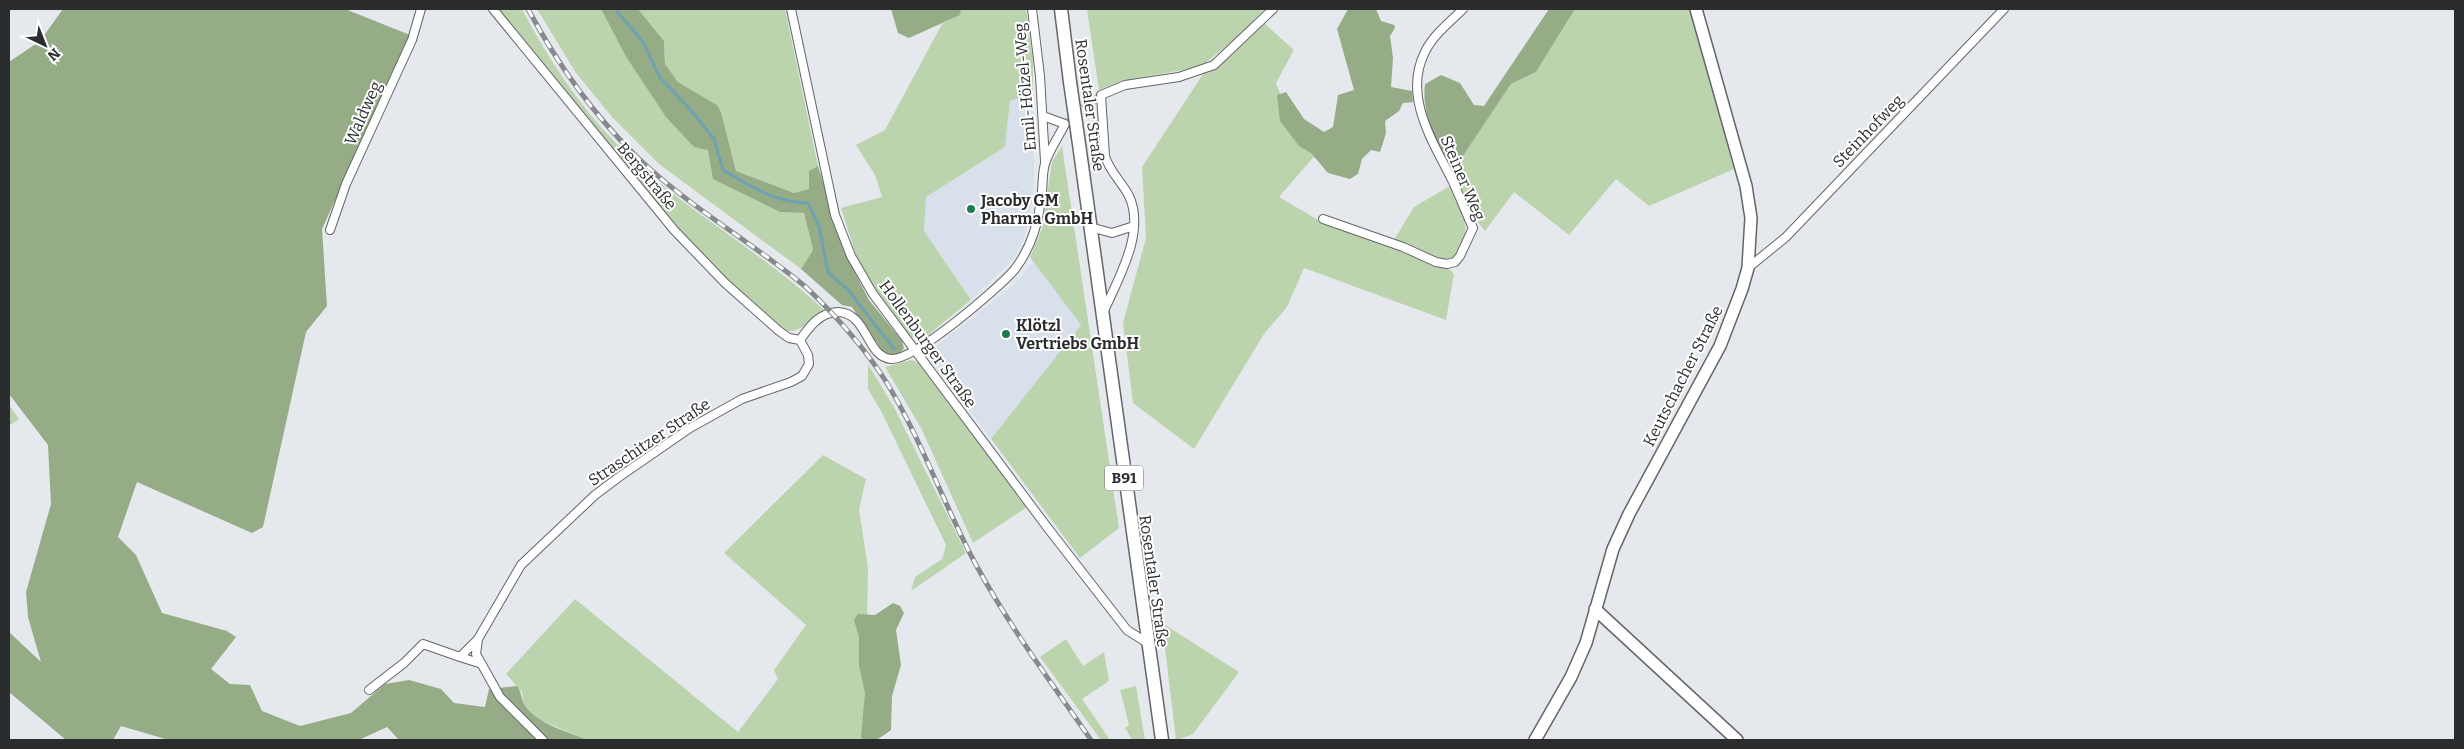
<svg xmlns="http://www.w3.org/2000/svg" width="2464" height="749" font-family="Bitter,serif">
<rect width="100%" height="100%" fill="#e5e9ed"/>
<path fill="#d8e0eb" d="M1028,95L1033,97L1034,174L1031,215L1022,243L1013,260L971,300L924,231L926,197L1005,147L1010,101Z
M1033,261L1081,325L991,439L936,366L933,357L935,347L1016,283Z"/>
<path fill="#bcd4ae" d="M497,9H522C551,64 586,116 631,158C692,215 765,254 825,311C816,317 801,332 789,331C777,330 765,314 756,306C659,218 580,110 497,9Z
M537,9H601L625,55L708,149L780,212L804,213L813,250L801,269L659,164L612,117L576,73Z
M638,9H785L818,166L809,171L810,189L794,193L736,171L721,112L717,105L678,82L665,64L664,41Z
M961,9H1026L1033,61V97L1028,95L1010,101L1005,147L926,197L924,231L971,300L923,339L911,337L876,293L856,255L841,208L882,197L875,175L856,145L885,130L942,24L959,15Z
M1087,9H1264L1238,37L1204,64L1183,70L1121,81L1099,90Z
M1575,9H1689L1734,169L1649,206L1616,179L1569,235L1514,192L1485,231L1467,208L1453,171L1511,84L1536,72Z
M1264,23L1294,50L1276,83L1291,122L1317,153L1279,197L1320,221L1449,269L1454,274L1446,320L1304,268L1287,307L1264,334L1194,449L1133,403L1123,323L1146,238L1142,167L1203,74L1233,54Z
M1062,146L1119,528L1080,558L991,439L1081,325L1030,257L1042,229L1052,162Z
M1450,186C1462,212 1478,237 1450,260L1438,259L1394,240L1414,207Z
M911,360L918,362L1027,507L973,543L921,428L885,367Z
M868,364L895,409L966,553L911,591L915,577L942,559L946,545L882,413L868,389Z
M9,405L19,419L9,426Z
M823,455L866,479L859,509L868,568L865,740H587L538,719L524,705L522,692L506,674L575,599L738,732L778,679L774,670L806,625L724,553Z
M1162,623L1239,672L1193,734L1178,740H1176Z
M1066,639L1083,666L1104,652L1109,681L1082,699L1110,740H1101L1040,657Z
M1136,686L1145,740H1132L1125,728L1129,725L1120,690Z"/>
<path fill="#95ac87" d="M63,9H345L410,35L322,229L327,306L306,332L263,527L252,533L137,482L118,537L136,555L162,613L227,631L236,637L211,669L230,684L250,685L262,711L300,726L351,713L385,684L409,680L441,689L454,703L485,707L489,689L517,686C522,692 521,701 526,707C540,725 567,731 587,740H399L387,727L359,740H169L121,726L113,740H66L9,692V632L41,662L28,617L26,592L51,504L48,445L9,394V62L40,41Z
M601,9H638L664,41L665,64L678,82L717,105L721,112L736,171L794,193L809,189V171L818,166L846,255L869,300L902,341L904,348C898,357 893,355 884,353L852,307L842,305L801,269L813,250L804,213L780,212L713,179L708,150L694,147L666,117L625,55Z
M891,9H961L960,15L909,38L898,33Z
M1348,9H1376L1381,21L1394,25L1395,28L1390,36L1393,58L1391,87L1412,91L1413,102L1403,103L1399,111L1385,121L1386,133L1380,152L1371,150L1362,159L1358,174L1350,179L1328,173L1311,153L1299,146L1280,121L1277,95L1286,92L1304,119L1324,132L1333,127L1338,95L1354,90L1337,29Z
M1549,9H1575L1536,72L1511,84L1453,171C1438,142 1421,117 1425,84L1441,75L1460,83L1474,105L1484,106Z
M893,603L900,606L904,613L896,630L901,665L892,696L891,730C880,738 874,744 861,738L865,693L859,665V637L854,620L858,614L875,615Z"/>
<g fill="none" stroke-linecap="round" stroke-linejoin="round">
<path stroke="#6fa2b0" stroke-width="3" d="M615,9L643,42L660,78L691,110L714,139L723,170C750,186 776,203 808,203L819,226L828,272L849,291L894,349"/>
<path stroke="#c0c3c7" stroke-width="8" stroke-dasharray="8 4" stroke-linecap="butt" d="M1065,124L1084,107L1101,95"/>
<g stroke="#636569" stroke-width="10">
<path id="street" d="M493,9L674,230L725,283L779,331L789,338L800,340
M791,9L835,215L851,256L873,294L1047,527L1127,630L1146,642
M1032,9L1040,76L1045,161
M1323,219L1403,247L1436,262L1447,264L1455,262L1460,256L1473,228C1466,213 1460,197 1453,182C1434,143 1402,97 1425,52C1433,35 1450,22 1463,9
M1090,227L1112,233L1134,226
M330,230L346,184L412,40L421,9
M1748,268L1786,237L2004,9
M1104,311C1118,279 1146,232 1129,196C1122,182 1109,171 1105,156L1101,95L1125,85L1179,77L1214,65L1273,9
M460,657L479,663
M369,690L404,663L423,644L460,657L478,639
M543,740L500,697L476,654L478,639L521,565L595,495L619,477L690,428L742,399L791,382L802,376L809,364L808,355L800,340C809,327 820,312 838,312C868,313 866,357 891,359C914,361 999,288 1015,269C1033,245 1039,220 1042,191C1043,182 1042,170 1046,161C1050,149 1059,136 1065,124L1043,116"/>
</g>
<g stroke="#636569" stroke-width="14">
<path id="secondary" d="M1595,609L1737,740
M1535,740L1571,677L1586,643L1613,549L1629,514L1720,346L1742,289L1748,268L1751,218L1746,186L1696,9"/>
</g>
<g stroke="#636569" stroke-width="15">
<path id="primary" d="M1061,9L1070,82
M1078,137L1162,740"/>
</g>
<use href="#street" stroke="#fff" stroke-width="8"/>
<use href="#secondary" stroke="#fff" stroke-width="11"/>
<use href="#primary" stroke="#fff" stroke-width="12"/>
<g stroke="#878a8d" stroke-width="5">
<path id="rail" d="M528,9C557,63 591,112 635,155C687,206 752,242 807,288C836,316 863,346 885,380C921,438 943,503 975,563C1009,626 1051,682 1091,740"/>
</g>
<use href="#rail" stroke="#fff" stroke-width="3" stroke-dasharray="9" stroke-linecap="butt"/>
<g stroke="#636569" stroke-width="15" stroke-linecap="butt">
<path id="primary-bridge" d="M1070,82L1078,137"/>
</g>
<use href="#primary-bridge" stroke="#fff" stroke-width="12"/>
</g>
<g fill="#1e7c53" stroke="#fff" stroke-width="2">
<circle cx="971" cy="209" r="5"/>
<circle cx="1006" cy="334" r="5"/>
</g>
<g text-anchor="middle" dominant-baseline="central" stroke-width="4" stroke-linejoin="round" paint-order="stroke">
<rect fill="#fff" stroke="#6b6b6d" stroke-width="1" x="1105" y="465.5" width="38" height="25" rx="4"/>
<g font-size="15" font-weight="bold" fill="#2b2c2e">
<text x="1124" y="478">B91</text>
</g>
<g font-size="16" fill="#2b2c2e" stroke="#fff">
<text transform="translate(1025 87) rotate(-95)">Emil-Hölzel-Weg</text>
<text transform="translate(1090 105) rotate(82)">Rosentaler Straße</text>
<text transform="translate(363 113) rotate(-66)">Waldweg</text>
<text transform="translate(1868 131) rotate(-46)">Steinhofweg</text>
<text transform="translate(647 176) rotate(50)">Bergstraße</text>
<text transform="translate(1463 178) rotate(67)">Steiner Weg</text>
<text transform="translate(928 344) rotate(54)">Hollenburger Straße</text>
<text transform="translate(1683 376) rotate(-63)">Keutschacher Straße</text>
<text transform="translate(649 442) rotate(-34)">Straschitzer Straße</text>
<text transform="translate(1154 581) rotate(82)">Rosentaler Straße</text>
</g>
<g font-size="16" font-weight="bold" fill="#2b2c2e" stroke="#fff" text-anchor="start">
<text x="981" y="200">Jacoby GM<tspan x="981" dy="18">Pharma GmbH</tspan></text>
<text x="1016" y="325">Klötzl<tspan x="1016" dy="18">Vertriebs GmbH</tspan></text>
</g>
</g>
<rect width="2464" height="749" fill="none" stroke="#2b2c2e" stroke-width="20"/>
<g transform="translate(45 45) rotate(137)" stroke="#ffffff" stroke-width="4" paint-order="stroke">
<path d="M0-4L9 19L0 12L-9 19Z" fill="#2b2c2e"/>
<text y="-8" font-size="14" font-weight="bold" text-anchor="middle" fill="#2b2c2e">N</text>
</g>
</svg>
